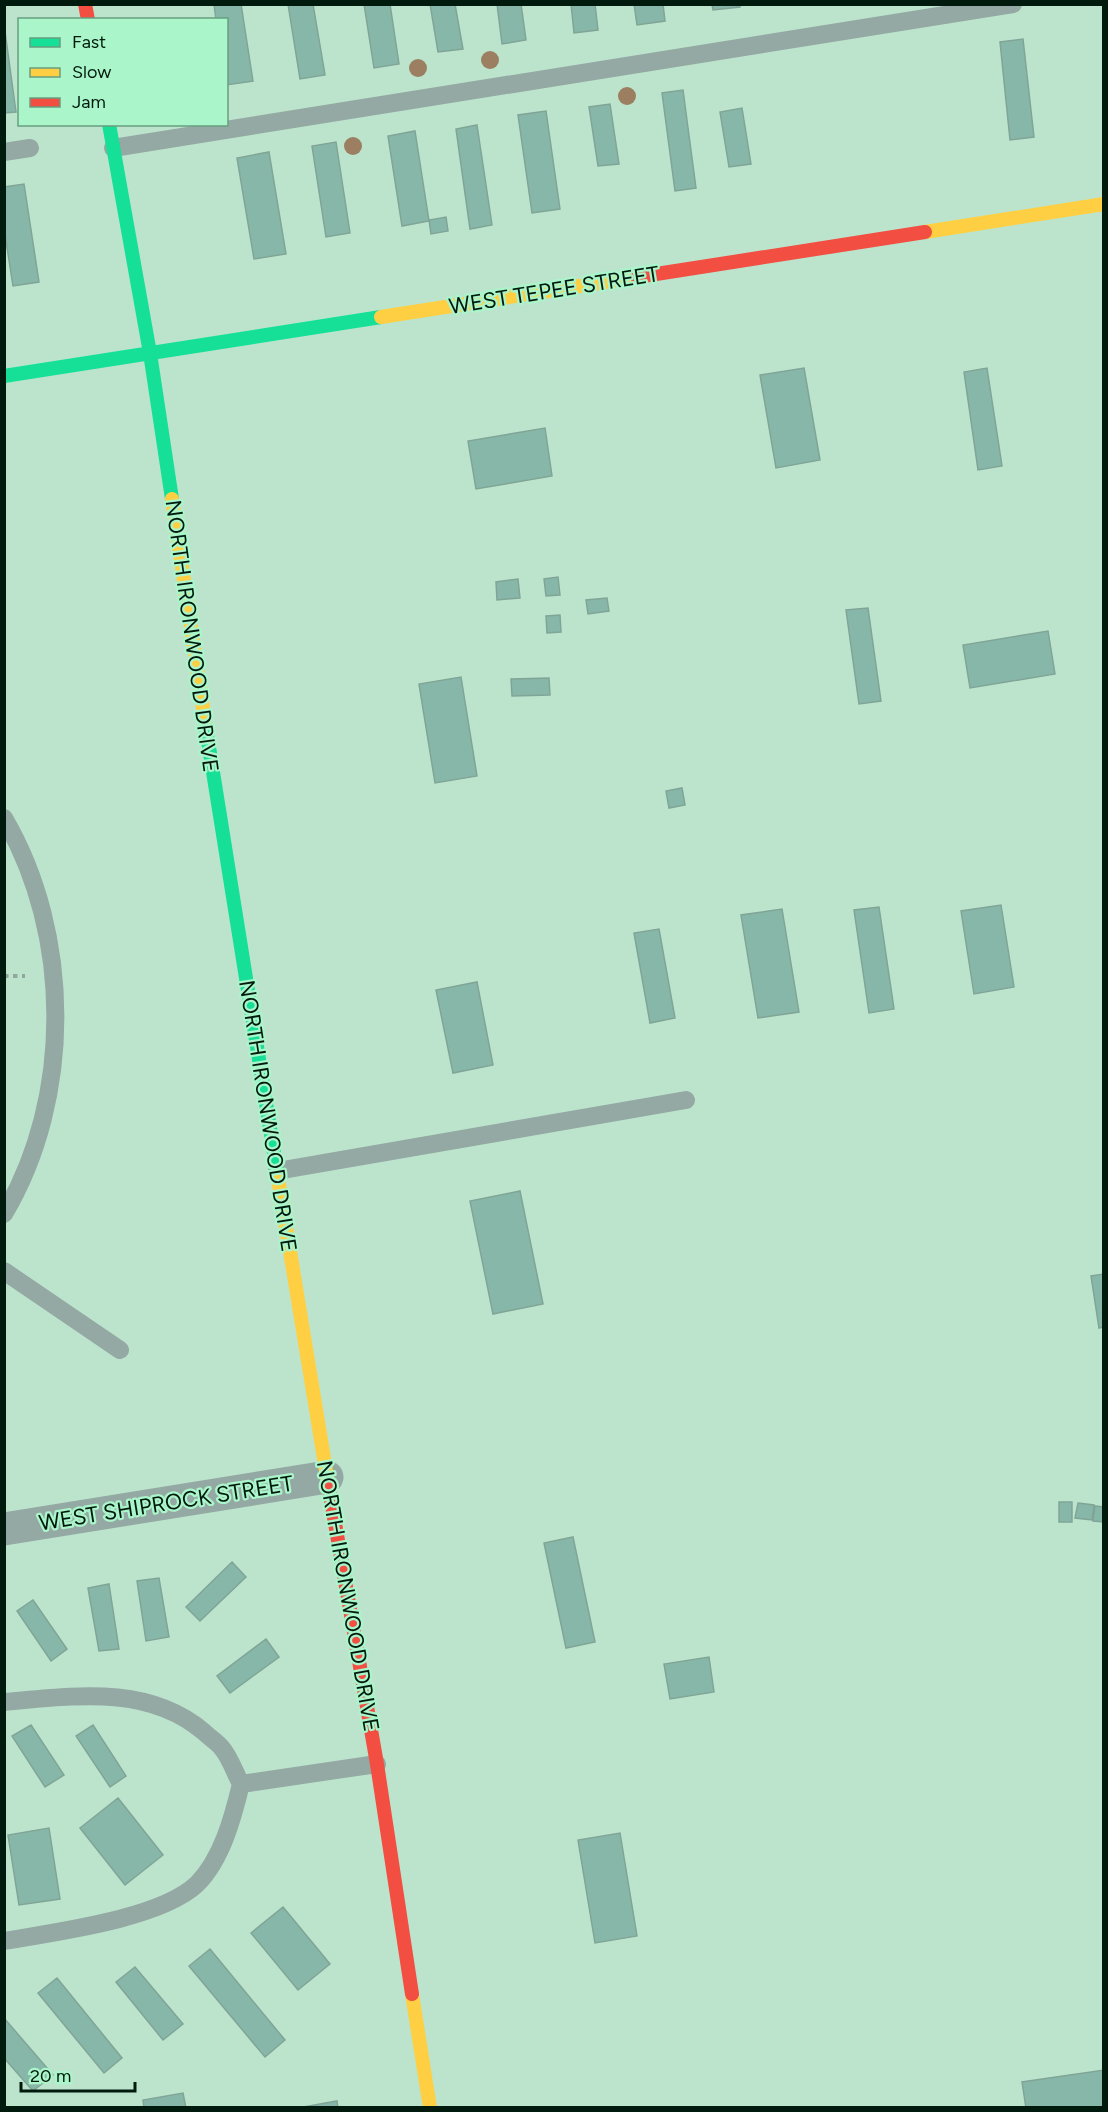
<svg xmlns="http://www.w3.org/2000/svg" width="1108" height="2112" font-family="Figtree,sans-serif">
<rect width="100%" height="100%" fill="#bce4cd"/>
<path fill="#87b7a8" stroke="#80a597" stroke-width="1.5" d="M214,4H241L253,81L226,85V20H216Z
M288,4H313L325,75L300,79Z
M364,4H390L399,64L374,68Z
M430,4H455L463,49L438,52Z
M497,4H521L526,40L502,44Z
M571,4H595L598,30L574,33Z
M634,4H663L665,21L637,25Z
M712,4H740V7L713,10Z
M4,24L16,112L4,113Z
M1023,39L1034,137L1010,140L1000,42Z
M683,90L696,188L675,191L662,93Z
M610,104L619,164L598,166L589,107Z
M742,108L751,164L729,167L720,112Z
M546,111L560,209L532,213L518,115Z
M477,125L492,225L470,229L456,129Z
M415,131L429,221L402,226L388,136Z
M336,142L350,233L326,237L312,146Z
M269,152L286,254L254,259L237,158Z
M24,184L39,282L13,286L4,228V187Z
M446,217L448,231L431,234L429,220Z
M804,368L820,460L776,468L760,375Z
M987,368L1002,466L978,470L964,372Z
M545,428L552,476L476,489L468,441Z
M558,577L560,595L546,596L544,579Z
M518,579L520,598L497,600L496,582Z
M607,598L609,611L588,614L586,600Z
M868,608L881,701L859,704L846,610Z
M560,615L561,632L547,633L546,616Z
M1048,631L1055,674L970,688L963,645Z
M461,677L477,776L435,783L419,684Z
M549,678L550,695L512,696L511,679Z
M682,788L685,805L669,808L666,791Z
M1001,905L1014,987L974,994L961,911Z
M879,907L894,1009L869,1013L854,910Z
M782,909L799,1012L758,1018L741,915Z
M659,929L675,1018L650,1023L634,933Z
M477,982L493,1065L453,1073L436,990Z
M520,1191L543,1304L493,1314L470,1201Z
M1104,1274V1327L1099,1328L1091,1276Z
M1059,1502H1072V1522H1059Z
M1078,1503L1094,1505L1092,1520L1075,1518Z
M1095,1506L1104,1507V1522L1093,1521Z
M573,1537L595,1642L566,1648L544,1543Z
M232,1562L246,1577L200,1621L186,1607Z
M159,1578L169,1637L146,1641L137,1581Z
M109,1584L119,1649L99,1651L88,1588Z
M33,1600L67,1649L51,1661L17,1611Z
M266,1639L279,1657L230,1693L217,1676Z
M709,1657L714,1692L670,1699L664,1664Z
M31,1725L64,1775L45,1787L12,1736Z
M93,1725L126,1776L110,1787L76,1736Z
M118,1798L163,1855L125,1885L80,1828Z
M49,1828L60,1899L19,1905L8,1835Z
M620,1833L637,1936L595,1943L578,1840Z
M283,1907L330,1964L298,1990L251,1933Z
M210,1949L285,2040L265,2057L189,1966Z
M135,1967L183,2024L163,2040L116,1982Z
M57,1978L122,2058L104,2073L38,1993Z
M4,2018L53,2075L33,2091L4,2058Z
M1104,2070V2108H1026L1022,2082Z
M183,2093L186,2108H144L143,2100Z
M337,2101L338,2108H298Z"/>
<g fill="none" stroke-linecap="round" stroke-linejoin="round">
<path stroke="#91a89f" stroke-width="4" stroke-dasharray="4.5 4.5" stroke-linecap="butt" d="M4,976H25"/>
<path stroke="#94a8a4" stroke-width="18" d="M113,148L1013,4
M4,152L30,148
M4,818C72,934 73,1098 4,1214
M277,1171L686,1100
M4,1271L120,1350
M4,1702C73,1696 148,1684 204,1732C209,1737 217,1742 221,1747C230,1757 235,1773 241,1784C233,1817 222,1859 197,1884C160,1919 55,1932 4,1941
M241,1784L377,1764"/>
<path stroke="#94a8a4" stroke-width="33" d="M4,1529L327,1477"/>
<path stroke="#16e098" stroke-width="14" d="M109,124L150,353L172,499
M4,376L381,317
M205,722L278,1178"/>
<path stroke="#ffcf43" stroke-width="14" d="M925,232L1104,204
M381,317L637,277
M172,499L205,722
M278,1178L329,1489
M412,1994L430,2108"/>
<path stroke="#f24e42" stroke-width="14" d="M85,4L88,20
M637,277L925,232
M329,1489L377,1764L412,1994"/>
</g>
<g fill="#9c7e61">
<circle cx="490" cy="60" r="9"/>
<circle cx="418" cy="68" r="9"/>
<circle cx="627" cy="96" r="9"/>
<circle cx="353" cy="146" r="9"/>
</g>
<g text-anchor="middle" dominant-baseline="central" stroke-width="4.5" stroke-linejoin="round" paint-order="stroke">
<g font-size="22" fill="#001b0d" stroke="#abf5cb">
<text transform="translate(554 290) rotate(-9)">WEST TEPEE STREET</text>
<text transform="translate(192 636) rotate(82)">NORTH IRONWOOD DRIVE</text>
<text transform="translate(268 1116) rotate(81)">NORTH IRONWOOD DRIVE</text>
<text transform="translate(166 1503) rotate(-9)">WEST SHIPROCK STREET</text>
<text transform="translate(348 1596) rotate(80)">NORTH IRONWOOD DRIVE</text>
</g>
</g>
<rect width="1108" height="2112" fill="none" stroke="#001b0d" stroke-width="12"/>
<rect x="18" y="18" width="210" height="108" fill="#abf5cb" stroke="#679e7f" stroke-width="1.5"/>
<rect x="30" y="38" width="30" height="9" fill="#16e098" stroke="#679e7f" stroke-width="1.5"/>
<text x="72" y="48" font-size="18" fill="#001b0d">Fast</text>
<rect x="30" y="68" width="30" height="9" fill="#ffcf43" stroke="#679e7f" stroke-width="1.5"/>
<text x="72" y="78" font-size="18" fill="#001b0d">Slow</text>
<rect x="30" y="98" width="30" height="9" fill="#f24e42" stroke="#679e7f" stroke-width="1.5"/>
<text x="72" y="108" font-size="18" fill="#001b0d">Jam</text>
<path d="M21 2082v9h114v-9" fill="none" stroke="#001b0d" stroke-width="3"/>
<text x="30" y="2082" font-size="18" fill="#001b0d" stroke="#abf5cb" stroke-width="4.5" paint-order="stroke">20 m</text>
</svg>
